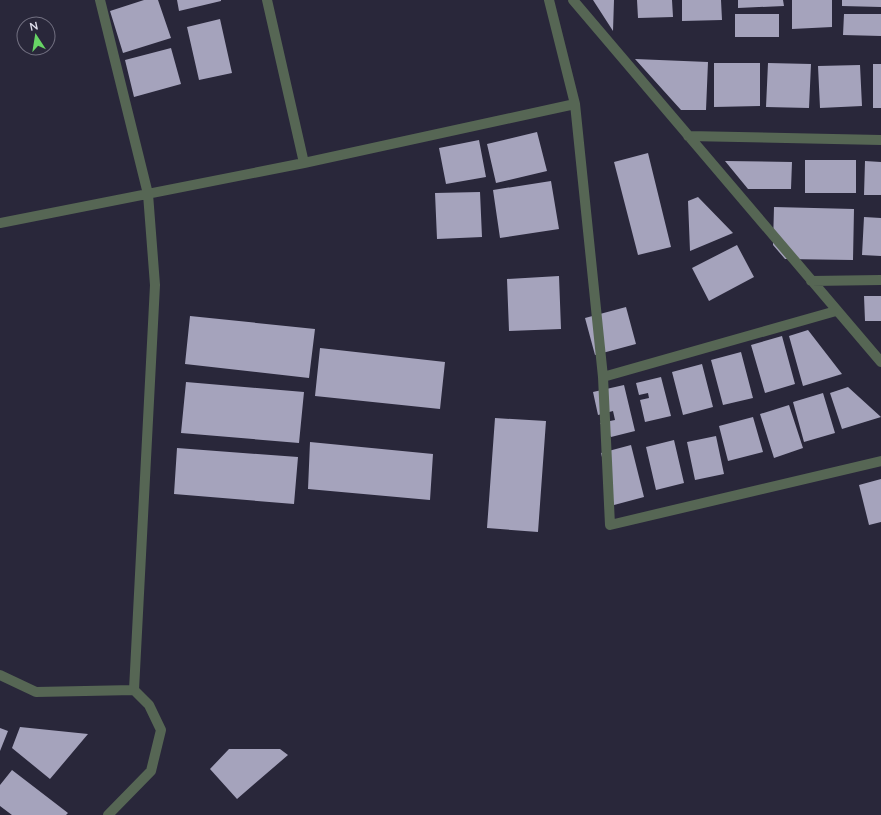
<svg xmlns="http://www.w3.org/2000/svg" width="881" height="815" font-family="Lato,sans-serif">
<rect width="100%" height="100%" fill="#29273a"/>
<path fill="#a5a3bc" d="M144,0H158L171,38L123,53L110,11Z
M177,0H221V1L179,11Z
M593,0H614L613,31Z
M637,0H672L673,17L638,18Z
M682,0H721L722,20L682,21Z
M738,0H783L784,6L738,8Z
M792,0H832V27L792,29Z
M842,0H881V7L842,6Z
M735,14H779V37H735Z
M844,14H881V36L843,35Z
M220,19L232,73L199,80L187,27Z
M171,48L181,84L134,97L125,60Z
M635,59L708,62L706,110H681Z
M714,63H760V106L714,107Z
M768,63L811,64L809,108L766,107Z
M873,64H881V108H873Z
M860,65L862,106L820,108L818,66Z
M537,132L547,171L496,183L487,144Z
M479,140L486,177L446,184L439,148Z
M648,153L671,247L638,255L614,162Z
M805,160H856V193H805Z
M725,161L792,162L791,189H748Z
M865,161L881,162V195H864Z
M551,181L559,229L500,238L493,190Z
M480,192L482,237L437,239L435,193Z
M698,197L733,233L690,251L688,201Z
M774,207L854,209L853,260L785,259L773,245Z
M864,217L881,218V256L862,255Z
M737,245L754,277L709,301L692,268Z
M559,276L561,329L509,331L507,279Z
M864,296H881V321H865Z
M626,307L636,344L595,355L585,318Z
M190,316L315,329L309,378L185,364Z
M808,330L842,374L803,386L789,336Z
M782,336L795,384L765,393L751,345Z
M320,348L445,362L440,409L315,396Z
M741,352L753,398L723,405L711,360Z
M702,364L713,407L683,415L672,372Z
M661,377L671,416L645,422L640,400L649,398L648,393L639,395L636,383Z
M186,382L304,392L299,443L181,433Z
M624,385L635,431L611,437L600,423L615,420L613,411L598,415L593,392Z
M848,387L881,417L842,429L830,393Z
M823,393L835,433L804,442L793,402Z
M789,405L803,448L774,458L760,414Z
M753,417L763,452L728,461L719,426Z
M495,418L546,421L538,532L487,528Z
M716,436L724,474L695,480L687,442Z
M674,440L684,483L656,490L646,447Z
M310,442L433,454L430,500L308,489Z
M631,445L644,497L614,505L601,453Z
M177,448L298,457L294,504L174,494Z
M881,479V522L869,525L859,485Z
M20,727L88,734L50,779L12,748Z
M0,728L8,731L0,751Z
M229,749H280L288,755L237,799L210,769Z
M12,770L68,813L66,815H12L0,806V785Z"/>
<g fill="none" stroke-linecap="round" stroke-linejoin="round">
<path stroke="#566654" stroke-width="10" d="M100,0L148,194L155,285L134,690
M267,0L304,163
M549,0L575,104L603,377L610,525L881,461
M573,0L881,362
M688,136L881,140
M0,223L304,163L575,104
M811,281L881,280
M603,377L836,311
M0,675L36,692L134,690L149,705L161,730L151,771L108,815"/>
</g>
<g transform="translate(36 36) rotate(348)"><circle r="19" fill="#29273a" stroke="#727081"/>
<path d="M0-3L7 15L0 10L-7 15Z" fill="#67d465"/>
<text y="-6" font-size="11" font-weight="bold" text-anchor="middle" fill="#dfdeec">N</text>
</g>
</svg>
